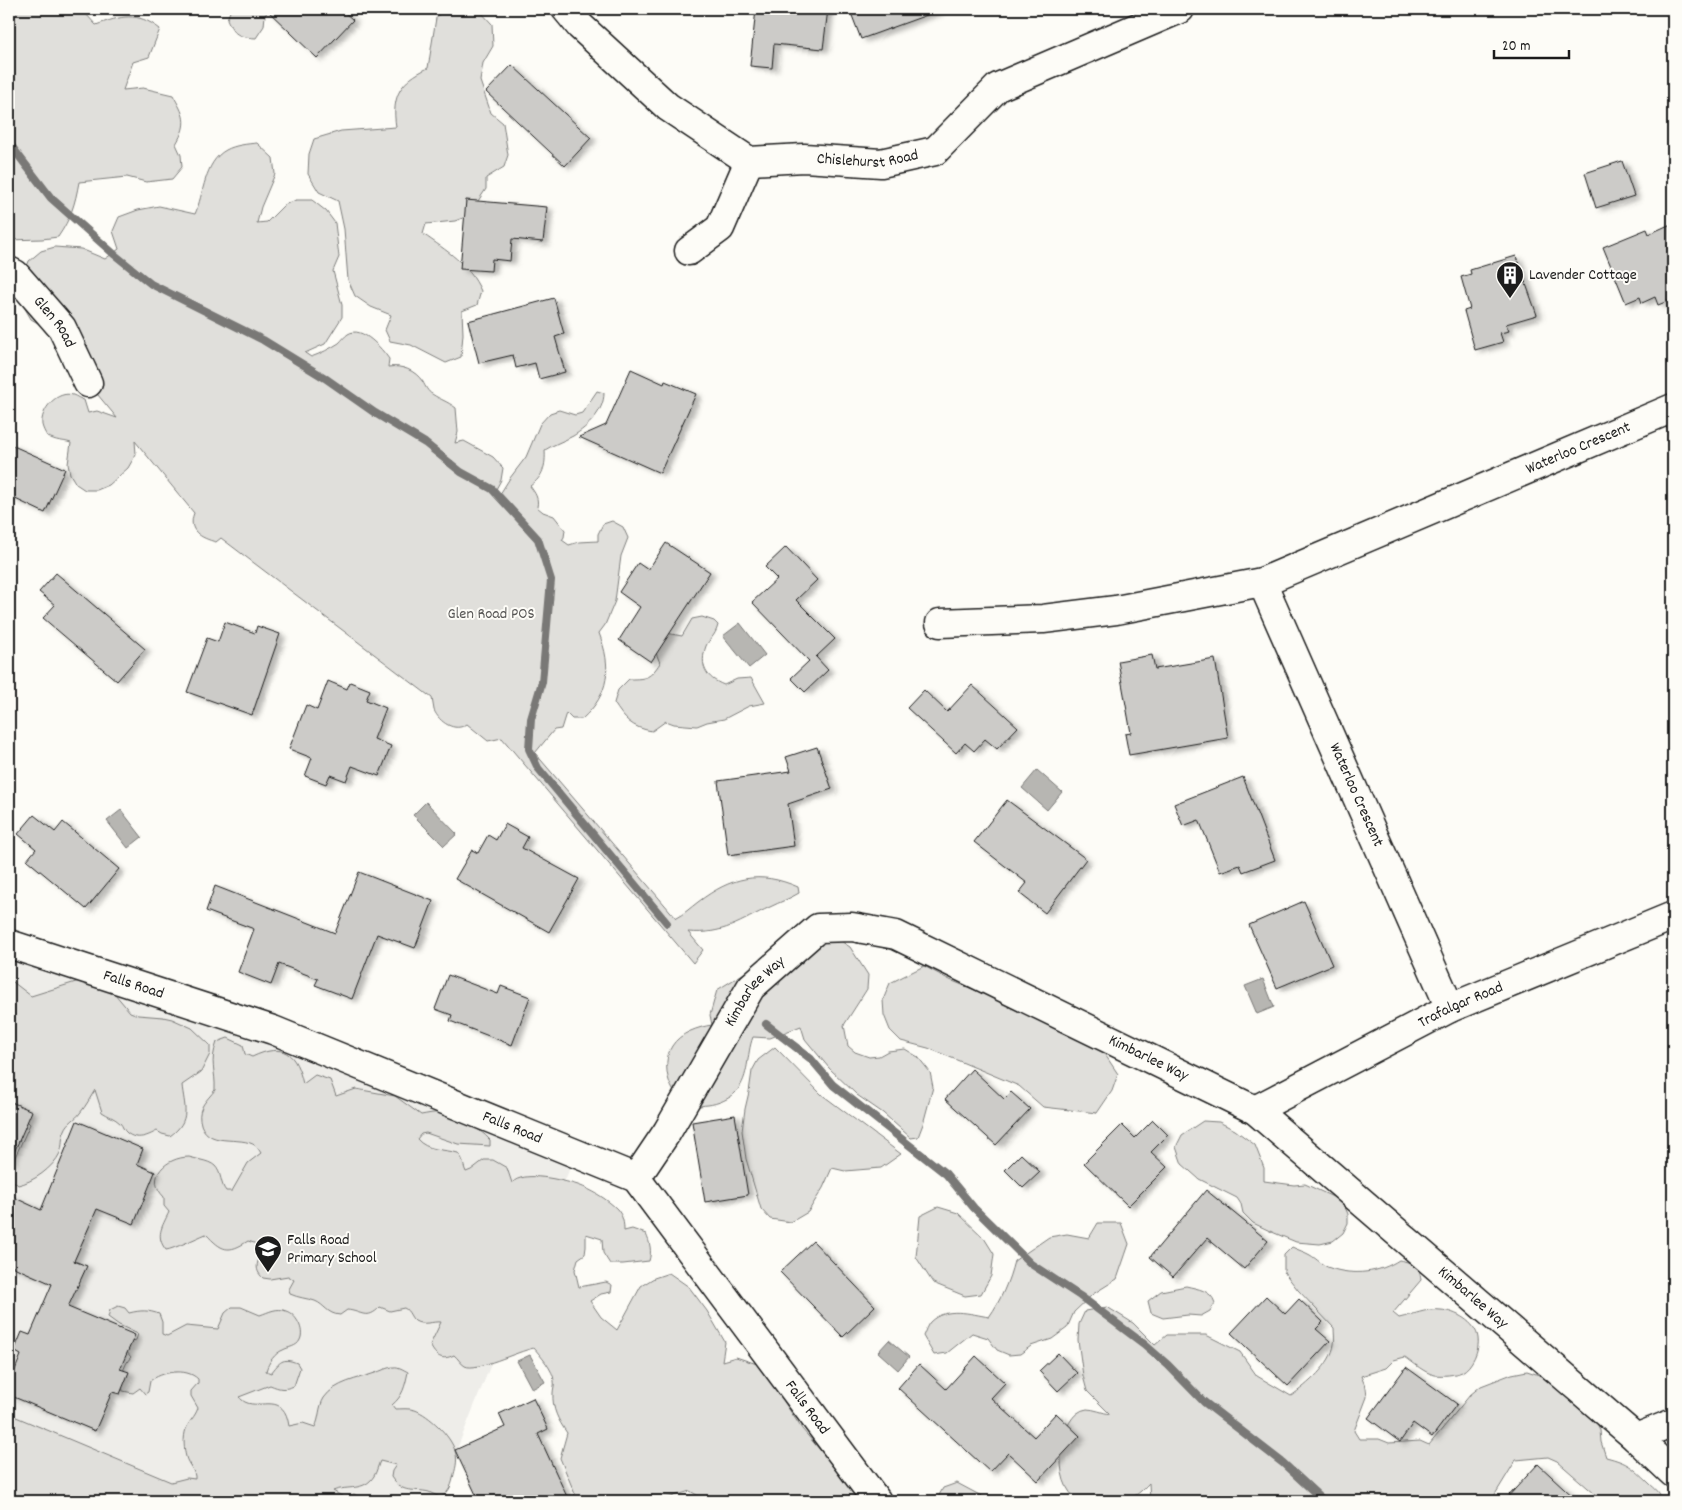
<svg xmlns="http://www.w3.org/2000/svg" width="1682" height="1510" font-family="Dekko,sans-serif">
<defs>
<filter id="shadow"><feDropShadow dx="5.5" dy="3" stdDeviation="2.5" flood-color="#0004"/></filter>
</defs>
<rect width="100%" height="100%" fill="#fdfcf7"/>
<filter id="ink" filterUnits="userSpaceOnUse"><feTurbulence type="fractalNoise" baseFrequency=".02" numOctaves="2"/><feDisplacementMap in="SourceGraphic" scale="10" xChannelSelector="R" yChannelSelector="G"/><feConvolveMatrix kernelMatrix="1 2 1 2 8 2 1 2 1" color-interpolation-filters="sRGB"/></filter>
<g filter="url(#ink)">
<path fill="#eeede9" d="M9,944L576,1153L436,1501H9Z"/>
<path fill="#e0dfdb" stroke="#7e7e7c" d="M9,9H84L85,13L96,25C121,16 137,11 160,29L149,57L133,62L123,90L143,88L173,95C184,115 189,122 176,144L181,155L182,167L172,179L146,182L127,177L79,182C75,204 71,218 58,237L42,239L9,240Z
M231,9H270L265,15L264,26L256,38C238,37 234,35 227,19Z
M443,9H475L480,11L492,24L493,46L483,63L480,81L491,113L503,123L508,155L504,167L486,178V189L468,216L455,221L426,224L423,234C447,251 469,264 481,291L477,305L462,311L463,334L461,357L446,363L411,345L390,341L385,330L391,315L371,307L355,296L348,280L344,229L338,201L319,192L308,174L309,154L314,139L341,131L396,127C391,95 401,81 428,68L436,18Z
M257,143L273,158L275,174L261,207L257,223L267,222L284,205L296,200H312L326,211L335,223L339,257L333,271L342,305V317L325,344L305,353L311,357C320,354 331,348 339,343C342,340 345,336 348,334C362,325 382,349 389,359L388,367C402,365 415,370 423,382C425,386 428,392 432,394C441,400 447,401 456,408L458,432L455,443L464,441L493,457L503,468L501,480L495,491L500,494L510,478L526,457L540,424L550,413L559,410L575,415L582,413L597,391L604,393C604,411 588,427 573,436C564,441 554,444 545,450C546,466 543,477 530,486C535,493 539,498 537,507L543,512L554,516L565,530L564,537L562,540L569,545L579,542L598,541V534L603,524L612,521L623,527L628,538L621,556L615,601L605,625L599,633C612,667 610,694 582,719H572L566,713L561,729L554,730L535,753L676,918C684,914 690,908 698,902C731,877 759,870 798,887L799,893C789,899 780,902 770,907C740,921 724,935 688,932L703,950L693,963L502,738L488,741L467,724C455,733 439,722 434,710C433,706 433,702 432,698L221,538L216,542C201,538 187,531 194,513L135,441L136,454L128,468L109,485L97,490H85L76,484L70,474L68,464L71,443C62,440 57,442 47,436C45,433 43,429 42,425C40,410 57,390 73,395C76,396 80,399 84,400L88,413L97,411L117,418L88,383L48,329L31,319L23,305L19,289L29,261L41,251L55,247L81,249L105,259L119,249L113,231L119,217L138,210L159,206L195,214C204,194 204,162 226,150C235,145 247,144 257,143Z
M702,617L714,621L718,625C715,637 709,639 706,646C699,666 706,678 724,685L737,679L751,678L765,703L749,706L724,719L707,722L697,726L674,724L666,721L652,731C632,728 624,719 614,703L618,690L629,679C647,679 650,678 660,663L656,653L666,633L682,636L692,619Z
M836,938L850,947L868,975L867,989L844,1025L848,1046L855,1052L869,1057L879,1056L888,1051L905,1049L918,1057L930,1072L933,1087L923,1124L918,1137L911,1138L883,1113L857,1095L829,1068L805,1039L801,1026L770,1038L753,1037C746,1055 750,1076 736,1092C730,1099 717,1104 708,1105C704,1105 697,1107 693,1106C669,1100 660,1065 672,1046C680,1033 698,1027 712,1025L710,1015L717,990L746,972L779,985L783,972L806,945Z
M924,966L950,980L1017,1007L1102,1050L1118,1074L1112,1091L1097,1113L1043,1107L1019,1086L928,1048L901,1041L890,1030L884,1015L883,1000L890,983Z
M9,979L31,996L79,981L110,988L130,1012L138,1015L163,1017L172,1019L192,1028L210,1045V1054L201,1072L182,1085C184,1106 192,1120 170,1136L162,1134L157,1131C148,1136 137,1141 127,1133C123,1130 123,1126 120,1123C115,1118 108,1116 102,1112L95,1090C90,1098 86,1106 80,1113C76,1119 68,1122 65,1130C61,1137 63,1146 60,1153C53,1168 33,1182 18,1185L11,1179V1166L30,1124L17,1111L9,1109Z
M228,1038L243,1045L245,1054L252,1057C284,1042 296,1053 303,1084L315,1075L330,1080L336,1096L356,1089L395,1096L421,1115C427,1114 435,1112 441,1113C457,1117 479,1127 490,1140V1146L458,1144L426,1133L421,1134L417,1139C427,1151 444,1149 458,1153C465,1162 462,1163 466,1172L471,1170L484,1160H493L507,1168L512,1183C523,1170 562,1180 578,1185C592,1190 607,1199 617,1209C623,1216 624,1223 624,1231L632,1229L646,1234C650,1243 652,1251 649,1261L623,1264H610L603,1253L602,1239L586,1234V1247L585,1254L578,1259L575,1270L579,1287L606,1282L612,1285L611,1292L601,1294L590,1301L601,1317L617,1330L641,1286L654,1278L669,1273L689,1287L707,1311L725,1342L722,1361L736,1357L763,1366L776,1384L785,1403L802,1429L864,1501H707L690,1491L658,1501H571L575,1494L560,1458L567,1433C558,1420 552,1409 553,1393C553,1389 555,1385 554,1381C554,1371 540,1355 534,1348C518,1351 476,1372 465,1366C461,1364 458,1358 454,1355C442,1361 436,1357 430,1345L441,1322C433,1321 423,1326 415,1321C410,1317 410,1311 404,1308L390,1311L380,1307C367,1321 361,1311 347,1310L340,1315C327,1314 325,1305 315,1301C306,1298 299,1298 290,1294L289,1289L294,1280L288,1276L270,1279L263,1278C253,1269 258,1261 262,1250L254,1243L248,1241C228,1254 222,1251 206,1234C196,1238 174,1249 166,1250C155,1236 162,1227 169,1212L164,1206V1197C144,1177 167,1157 189,1157C193,1158 197,1159 201,1160C206,1161 212,1163 215,1166C222,1173 220,1184 226,1191H232L248,1163L261,1153C259,1150 258,1148 256,1146C240,1134 205,1150 200,1120C198,1107 207,1100 215,1090C216,1070 209,1064 217,1042Z
M775,1047L821,1094L901,1154L881,1168L845,1171L832,1168L823,1188L808,1212L791,1222L770,1219L761,1209L746,1159L742,1131L745,1109L749,1092L752,1071L758,1060Z
M1203,1121L1219,1122L1235,1130L1255,1145L1264,1168V1181L1294,1185L1305,1184L1333,1197L1344,1205L1348,1214V1223L1343,1233L1333,1241L1320,1244L1296,1242L1272,1232L1253,1223L1243,1213L1241,1204L1237,1198L1199,1179L1182,1164L1176,1147L1182,1135Z
M938,1207L958,1213L984,1238L994,1254L991,1276L981,1294L965,1296L933,1283L916,1257L920,1216Z
M1098,1223H1121L1129,1244L1117,1279L1093,1294L1074,1312L1067,1328L1052,1339L1031,1346L1020,1354L1009,1355L997,1350L988,1338L972,1333L947,1353L934,1355L923,1336C925,1332 927,1325 930,1322C946,1306 971,1314 989,1317C1001,1300 1009,1281 1014,1261L1049,1237L1067,1234L1089,1238Z
M1292,1247C1298,1250 1305,1252 1310,1255C1317,1259 1323,1266 1330,1268C1354,1276 1379,1273 1399,1260C1413,1263 1419,1264 1421,1280L1393,1313L1399,1318C1413,1315 1426,1308 1441,1310C1455,1311 1476,1322 1478,1338C1480,1349 1472,1367 1462,1372C1455,1375 1442,1376 1435,1375C1424,1373 1414,1363 1405,1357L1394,1360L1386,1368L1361,1376L1366,1388L1367,1397L1354,1431L1359,1439H1379L1389,1443L1420,1441L1429,1445L1470,1395L1481,1386L1512,1374L1527,1371L1539,1375L1557,1387L1595,1418L1600,1430L1601,1442L1606,1457C1629,1463 1632,1467 1649,1483C1655,1489 1661,1492 1662,1501H1603L1557,1461L1548,1457L1516,1460L1491,1501H1150L1149,1483C1133,1500 1128,1501 1105,1501C1097,1501 1086,1503 1079,1500C1050,1486 1058,1412 1087,1409C1094,1409 1103,1413 1110,1414L1087,1391L1083,1376L1078,1340L1079,1324L1085,1311L1107,1307L1133,1323L1155,1345L1167,1335H1206L1240,1352L1257,1376L1291,1396C1307,1385 1332,1364 1334,1344C1335,1339 1334,1333 1334,1328L1298,1290L1284,1272V1255Z
M1186,1286C1198,1289 1211,1290 1215,1303L1210,1311L1201,1316L1188,1315L1163,1318L1151,1313L1148,1301L1161,1291Z
M118,1306L125,1308L129,1313C141,1310 148,1310 159,1314L162,1322V1334L167,1336L186,1326L218,1329L225,1313L232,1307H241L260,1315C269,1312 277,1307 286,1311C296,1314 305,1330 300,1340C297,1347 288,1347 283,1350C275,1353 268,1363 266,1371L271,1373C280,1362 282,1357 297,1363L300,1368L294,1386C284,1390 280,1389 270,1385L239,1397C241,1399 243,1401 245,1402C261,1410 284,1391 289,1426L303,1423L315,1427C320,1418 318,1408 324,1398C335,1382 358,1379 375,1373C381,1371 388,1367 394,1367C398,1366 404,1370 408,1372C405,1386 403,1396 392,1405L395,1409C401,1409 409,1408 415,1410C429,1415 451,1436 455,1451C458,1459 456,1467 454,1474C452,1484 450,1492 441,1497C437,1496 433,1494 429,1492C413,1488 403,1495 391,1477L392,1471L396,1465L380,1461C378,1465 377,1471 374,1476C364,1492 348,1485 333,1491L345,1498L354,1494L365,1501H9V1414L171,1482L187,1478L195,1479C196,1471 188,1465 186,1457C184,1449 183,1437 186,1429C189,1421 195,1417 198,1408L191,1396V1391L198,1383V1379C186,1367 161,1372 150,1381L148,1392L145,1394L140,1388L133,1393L123,1391C120,1380 123,1365 131,1357L125,1350L128,1343L136,1340L138,1334L119,1325L108,1317L110,1310Z
M957,1483L987,1499L990,1501H936L943,1488Z"/>
<path fill="#b7b6b2" stroke="#797876" d="M740,623L765,655L749,668L723,636Z
M1037,770L1062,792L1047,810L1022,788Z
M426,802L457,834L444,846L413,815Z
M121,810L142,837L128,848L107,821Z
M1263,979L1274,1007L1257,1014L1245,986Z
M889,1340L909,1357L898,1370L878,1352Z
M530,1355L545,1382L532,1389L517,1361Z"/>
<g fill="none" stroke-linecap="round" stroke-linejoin="round">
<path stroke="#797876" stroke-width="8" d="M9,143L51,198L115,255L151,284L263,340L325,378L375,413L425,443L461,472L492,489L538,539L551,580L542,682L531,719L529,749L538,768L667,923
M766,1024L811,1059L833,1085L946,1174L974,1208L1031,1264L1080,1296L1144,1344L1168,1365L1204,1402L1283,1463L1324,1501"/>
</g>
<path fill="#cccbc8" stroke="#1c1c1c" filter="url(#shadow)" d="M266,9H341L353,20L317,58Z
M756,9H828L823,49L774,44L772,68L750,66Z
M862,9H937L938,11L861,39L851,13Z
M512,65L591,138L565,166L486,92Z
M1622,161L1634,196L1596,208L1585,173Z
M466,200L547,207L543,242L512,239L510,261L492,259L491,271L460,269Z
M1673,223V299L1658,305L1655,297L1642,303L1640,297L1626,303L1603,247L1647,229L1649,234Z
M1516,256L1537,315L1506,324L1509,331L1500,333L1503,342L1475,350L1464,311L1470,309L1461,277L1471,274L1470,270Z
M554,298L564,334L555,337L565,372L539,379L535,363L516,368L513,355L479,363L468,321Z
M631,369L664,384L665,381L696,394L660,473L579,437L606,425Z
M9,444L65,469L45,513L9,496Z
M666,543L710,572L651,662L619,640L640,607L619,592L638,563L648,570Z
M786,547L817,580L796,600L835,639L816,657L828,670L805,692L791,678L809,661L752,602L777,579L765,567Z
M56,573L145,649L117,681L43,618L55,605L39,592Z
M225,622L255,633L257,626L280,634L252,715L187,692L207,638L218,642Z
M1152,655L1155,669L1215,659L1228,738L1129,755L1125,734L1131,733L1118,661Z
M328,681L347,689L350,682L370,690L366,700L386,708L374,739L391,746L379,776L352,766L346,781L330,775L326,784L305,776L312,758L289,749L306,705L317,710Z
M972,685L1018,727L997,749L985,739L974,751L965,743L956,753L907,708L924,690L947,712Z
M817,747L832,789L788,804L794,846L728,855L718,781L791,771L786,757Z
M1243,777L1275,860L1243,872L1240,865L1220,872L1199,820L1183,826L1174,804Z
M1007,800L1086,859L1045,913L1019,893L1027,883L974,842Z
M34,815L55,832L63,822L119,869L86,909L27,860L36,849L18,834Z
M505,824L528,837L522,848L579,879L549,932L455,879L472,850L478,853L488,835L496,840Z
M359,872L433,901L415,948L377,934L352,999L315,985L318,979L279,964L271,985L238,972L254,929L206,911L215,886L335,933Z
M1304,901L1332,965L1277,988L1249,925Z
M448,975L498,994L501,986L530,997L512,1045L450,1021L452,1015L435,1009Z
M972,1069L1004,1099L1011,1092L1030,1109L996,1145L945,1099Z
M9,1101L32,1111L9,1164Z
M735,1115L748,1195L705,1202L692,1122Z
M1153,1120L1168,1135L1151,1152L1167,1167L1128,1206L1084,1163L1122,1125L1135,1138Z
M77,1121L143,1149L137,1164L155,1172L134,1224L97,1209L74,1261L87,1266L68,1307L135,1335L120,1369L129,1372L120,1394L112,1392L95,1431L9,1395V1385L21,1355L14,1351L22,1332L30,1335L52,1284L9,1265V1195L41,1210Z
M1021,1154L1040,1172L1023,1188L1005,1170Z
M1206,1190L1268,1241L1244,1269L1207,1238L1173,1277L1150,1257Z
M813,1241L875,1306L843,1337L780,1272Z
M1266,1296L1285,1314L1299,1299L1323,1322L1316,1329L1330,1341L1288,1386L1231,1333Z
M1058,1353L1077,1373L1058,1391L1039,1371Z
M976,1356L1005,1383L991,1398L1034,1437L1056,1413L1080,1436L1038,1481L1008,1453L990,1472L898,1388L919,1364L946,1389Z
M1406,1367L1457,1404L1432,1437L1413,1423L1400,1442L1368,1418Z
M533,1398L548,1429L538,1434L569,1501H479L455,1450L505,1427L499,1414Z
M1538,1464L1578,1501H1504Z"/>
<g fill="none" stroke-linecap="round" stroke-linejoin="round">
<g stroke="#1c1c1c" stroke-width="31">
<g id="minor">
<path id="s1" d="M566,9L580,26L668,107L749,161L804,158L881,163L935,151L998,87L1180,9"/>
<path d="M689,251L720,228L749,161"/>
<path id="s2" d="M9,271L15,274L62,328L88,383"/>
<path d="M940,623L1043,619L1116,610L1262,582"/>
<path id="s3" d="M9,944L273,1030L636,1178L877,1501"/>
<path id="s4" d="M1450,1008L1262,582L1673,408"/>
<path id="s5" d="M1255,1110L1450,1008L1673,916"/>
<path id="s6" d="M636,1178L667,1132L751,987L818,928L852,927L896,935L1255,1110L1636,1438L1673,1473"/>
<path d="M1636,1438L1673,1423"/>
</g>
</g>
<use href="#minor" stroke="#fdfcf7" stroke-width="28"/>
</g>
</g>
<defs>
<g id="building-pin" transform="scale(1.4375)"><path d="M0 17L-7.5 6A9.5 9.5 0 1 1 7.5 6Z" fill="#1c1c1c" stroke="#fdfcf7"/><path d="M-4-6H4V6H1V3H-1V6H-4ZM-2.5-4.3h1.7v1.8h-1.7ZM.8-4.3h1.7v1.8H.8ZM-2.5-1h1.7V.8h-1.7ZM.8-1h1.7V.8H.8Z" fill="#fff"/></g>
<g id="school-pin" transform="scale(1.4375)"><path d="M0 17L-7.5 6A9.5 9.5 0 1 1 7.5 6Z" fill="#1c1c1c" stroke="#fdfcf7"/><path d="M0-5L7-2L0 1L-7-2ZM-4 1L0 2.5L4 1V4Q0 6-4 4Z" fill="#fff"/></g>
</defs>
<g fill-rule="evenodd">
<use href="#building-pin" x="1510" y="275"/>
<use href="#school-pin" x="268" y="1249"/>
</g>
<g text-anchor="middle" dominant-baseline="central" stroke-width="4" stroke-linejoin="round" paint-order="stroke">
<g font-size="16" fill="#1c1c1c" stroke="#fdfcf7">
<text stroke="none"><textPath href="#s1" startOffset="358">Chislehurst Road</textPath></text>
<text stroke="none"><textPath href="#s2" startOffset="69">Glen Road</textPath></text>
<text stroke="none"><textPath href="#s4" startOffset="809">Waterloo Crescent</textPath></text>
<text transform="translate(1356 795) rotate(66)">Waterloo Crescent</text>
<text stroke="none"><textPath href="#s3" startOffset="131">Falls Road</textPath></text>
<text stroke="none"><textPath href="#s6" startOffset="222">Kimbarlee Way</textPath></text>
<text stroke="none"><textPath href="#s5" startOffset="231">Trafalgar Road</textPath></text>
<text stroke="none"><textPath href="#s6" startOffset="672">Kimbarlee Way</textPath></text>
<text stroke="none"><textPath href="#s3" startOffset="536">Falls Road</textPath></text>
<text stroke="none"><textPath href="#s6" startOffset="1078">Kimbarlee Way</textPath></text>
<text stroke="none"><textPath href="#s3" startOffset="956">Falls Road</textPath></text>
</g>
<g font-size="16" fill="#1c1c1c" stroke="#fdfcf7" text-anchor="start">
<text x="1529" y="275">Lavender Cottage</text>
<text x="287" y="1240">Falls Road<tspan x="287" dy="18">Primary School</tspan></text>
</g>
<g font-size="16" fill="#575655" stroke="#fdfcf7">
<text x="491" y="614">Glen Road POS</text>
</g>
</g>
<rect width="1682" height="1510" fill="none" stroke="#fdfcf7" stroke-width="30"/>
<rect x="15" y="15" width="1652" height="1480" fill="none" stroke="#1c1c1c" stroke-width="2" filter="url(#ink)"/>
<path d="M1494 50v8h75v-8" fill="none" stroke="#1c1c1c" stroke-width="2.5"/>
<text x="1502" y="50" font-size="15" fill="#1c1c1c" stroke="#fdfcf7" stroke-width="4" paint-order="stroke">20 m</text>
</svg>
